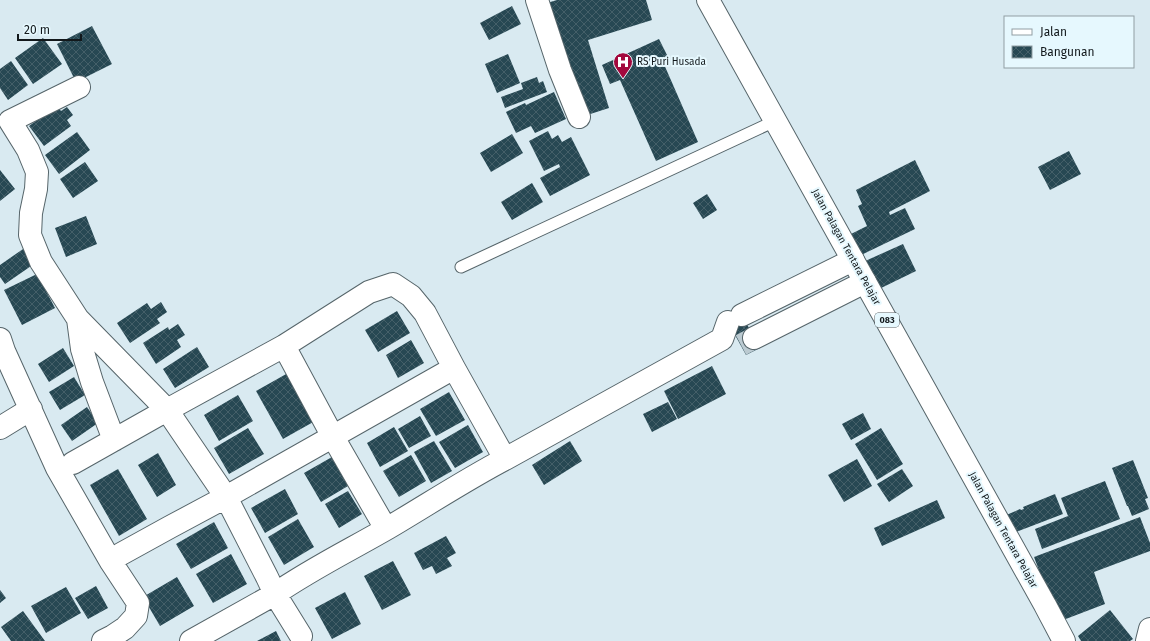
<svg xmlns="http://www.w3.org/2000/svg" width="1150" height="641" font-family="'Fira Sans',sans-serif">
<defs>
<pattern id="building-cross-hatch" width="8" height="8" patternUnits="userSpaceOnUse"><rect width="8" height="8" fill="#274853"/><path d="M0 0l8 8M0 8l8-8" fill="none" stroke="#445f68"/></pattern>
</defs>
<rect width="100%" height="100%" fill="#d9eaf1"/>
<path fill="url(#building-cross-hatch)" d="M557,0H646L652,20L588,40L609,108L581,117L547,3Z
M512,6L521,24L489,40L480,23Z
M92,26L112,64L76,82L57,44Z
M43,38L62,64L33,84L15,58Z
M659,39L669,59L663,62L698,142L656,161L620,80L610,84L602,65Z
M508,54L520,83L497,93L485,64Z
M11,61L28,85L8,100L0,88V69Z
M537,77L539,83L543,81L547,92L505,108L501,97L523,89L521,83Z
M554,92L566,119L535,133L531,126L516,133L506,112L525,103L526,105Z
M57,106L61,111L67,107L73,115L67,120L71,126L44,146L29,126Z
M548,131L552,139L558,135L562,142L571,137L590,175L550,196L540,178L560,167L559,164L544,171L529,141Z
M77,132L90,150L59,174L45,155Z
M512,134L523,153L491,172L480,153Z
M1069,151L1081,174L1050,190L1038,167Z
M915,160L930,191L889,212L890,215L905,208L915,229L857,257L847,236L867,226L858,206L862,204L856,190Z
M85,162L98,181L73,198L60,179Z
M0,170L15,189L0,201Z
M532,183L543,202L512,220L501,202Z
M707,194L717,210L703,219L693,203Z
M86,216L97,244L66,257L55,228Z
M903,244L916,271L877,290L863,262Z
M23,249L34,264L5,284L0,277V265Z
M37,274L55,308L22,325L4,290Z
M161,302L167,312L157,319L160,323L130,343L117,323L147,303L151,309Z
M738,308L760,348L746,355L724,315Z
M397,311L410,333L378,352L365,330Z
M178,324L185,335L177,340L181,347L156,364L143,343L168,327L169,330Z
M411,340L424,363L398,378L386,355Z
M197,347L209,367L175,388L163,369Z
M63,348L74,366L49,382L38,364Z
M712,366L726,394L678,419L664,391Z
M288,373L315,421L283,439L256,391Z
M74,377L85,395L60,410L49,392Z
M449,392L465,420L436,436L420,409Z
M238,395L253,421L219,441L204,415Z
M668,402L677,419L652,432L643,414Z
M87,407L98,423L72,441L61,425Z
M863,413L871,429L851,440L842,424Z
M420,416L431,436L409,448L398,429Z
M468,425L483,452L455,468L439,442Z
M394,427L408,451L380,467L367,443Z
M248,428L264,454L229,474L214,448Z
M881,428L903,464L877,480L855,444Z
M434,441L452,471L431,483L414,452Z
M570,441L582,461L544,485L532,465Z
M158,453L176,485L157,497L138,465Z
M411,455L426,481L399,497L383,471Z
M332,457L348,486L321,502L304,473Z
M857,459L872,486L844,502L828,475Z
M1133,460L1148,498L1145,499L1149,509L1132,516L1128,506H1127L1112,468Z
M118,469L147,519L119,536L90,485Z
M902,469L913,486L889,502L877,484Z
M1105,481L1120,519L1042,549L1035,529L1068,516L1061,498Z
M285,489L298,514L265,533L251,508Z
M348,491L362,514L339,528L325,504Z
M1055,494L1063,514L1011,534L1004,516L1020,509L1021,510L1024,509L1023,507Z
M937,500L945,518L882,546L874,528Z
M1140,517L1150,543V551L1094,572L1105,604L1058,622L1034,557Z
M298,519L314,547L284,565L268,537Z
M214,522L228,548L191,569L176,544Z
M446,536L456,553L447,558L452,566L436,574L432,566L423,570L414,553Z
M231,554L247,584L213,603L196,574Z
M393,561L411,595L382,610L364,576Z
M177,577L194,606L160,626L143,597Z
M96,586L108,608L88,619L75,598Z
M66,587L81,613L46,633L31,606Z
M0,590L6,598L0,603Z
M345,592L361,624L332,639L315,608Z
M1110,610L1133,639L1130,641H1081L1078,636Z
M23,611L45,641H11L1,627Z
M276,631L281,641H257Z"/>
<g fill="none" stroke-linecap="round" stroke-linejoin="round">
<path stroke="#bbcad1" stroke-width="22" stroke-dasharray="22 11" stroke-linecap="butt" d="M741,345L754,338"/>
<g stroke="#56656a" stroke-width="13">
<path id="lane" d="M461,267L775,121"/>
</g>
<g stroke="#56656a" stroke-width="24">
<path id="street" d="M537,0L560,70L579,117
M742,315L853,260
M78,319L82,349L92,382L114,440
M754,338L865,282
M0,339L4,351L57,468L111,562L138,603L136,616L125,628L113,636L103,641
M284,346L333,437L386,529
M0,428L31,409
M505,459L722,339L728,322
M73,463L167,410L78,319L41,262L30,235L31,213L36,189L37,172L28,150L10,121L79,87
M121,554L170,527L226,497L454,368L505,459C465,480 427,505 388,528C350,550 311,569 275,594L267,577L226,497L167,410L284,346L369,292L393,284L411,296L425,313L454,368
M191,641L275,594L301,636
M1147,641L1150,629"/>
</g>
<g stroke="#56656a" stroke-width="24">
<path id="primary" d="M708,0L1045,605L1064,641"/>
</g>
<use href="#lane" stroke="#fff" stroke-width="11"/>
<use href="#street" stroke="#fff" stroke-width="22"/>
<use href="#primary" stroke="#fff" stroke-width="22"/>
</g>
<defs>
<g id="hospital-pin" transform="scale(1)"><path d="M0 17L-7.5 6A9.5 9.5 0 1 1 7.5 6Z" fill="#a3083d" stroke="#e6f8fe"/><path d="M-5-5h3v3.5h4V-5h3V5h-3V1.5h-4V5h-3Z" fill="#fff"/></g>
</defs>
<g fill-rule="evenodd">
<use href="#hospital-pin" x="623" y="62"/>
</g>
<g text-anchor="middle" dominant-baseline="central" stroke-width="4" stroke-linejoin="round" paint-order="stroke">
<rect fill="#e6f8fe" stroke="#525b5f" stroke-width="1" x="875" y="313" width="24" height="14" rx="3"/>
<g font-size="9" font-weight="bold" fill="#12181b">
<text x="887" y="320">083</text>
</g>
<g font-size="10" fill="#12181b" stroke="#e6f8fe" text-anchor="start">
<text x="637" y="62">RS Puri Husada</text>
</g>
<g font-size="10" fill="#12181b" stroke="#e6f8fe">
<text transform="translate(846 247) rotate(61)">Jalan Palagan Tentara Pelajar</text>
<text transform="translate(1003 530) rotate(61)">Jalan Palagan Tentara Pelajar</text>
</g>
</g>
<rect x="1004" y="16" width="130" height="52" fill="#e6f8fe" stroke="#919ea3"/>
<rect x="1012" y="29" width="20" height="6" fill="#ffffff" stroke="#919ea3"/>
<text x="1040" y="36" font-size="12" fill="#12181b">Jalan</text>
<rect x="1012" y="46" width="20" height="12" fill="url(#building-cross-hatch)" stroke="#919ea3"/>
<text x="1040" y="56" font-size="12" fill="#12181b">Bangunan</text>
<path d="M18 34v6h63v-6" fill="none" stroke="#12181b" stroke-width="2"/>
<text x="24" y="34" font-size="12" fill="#12181b" stroke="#e6f8fe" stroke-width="3" paint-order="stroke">20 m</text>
</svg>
